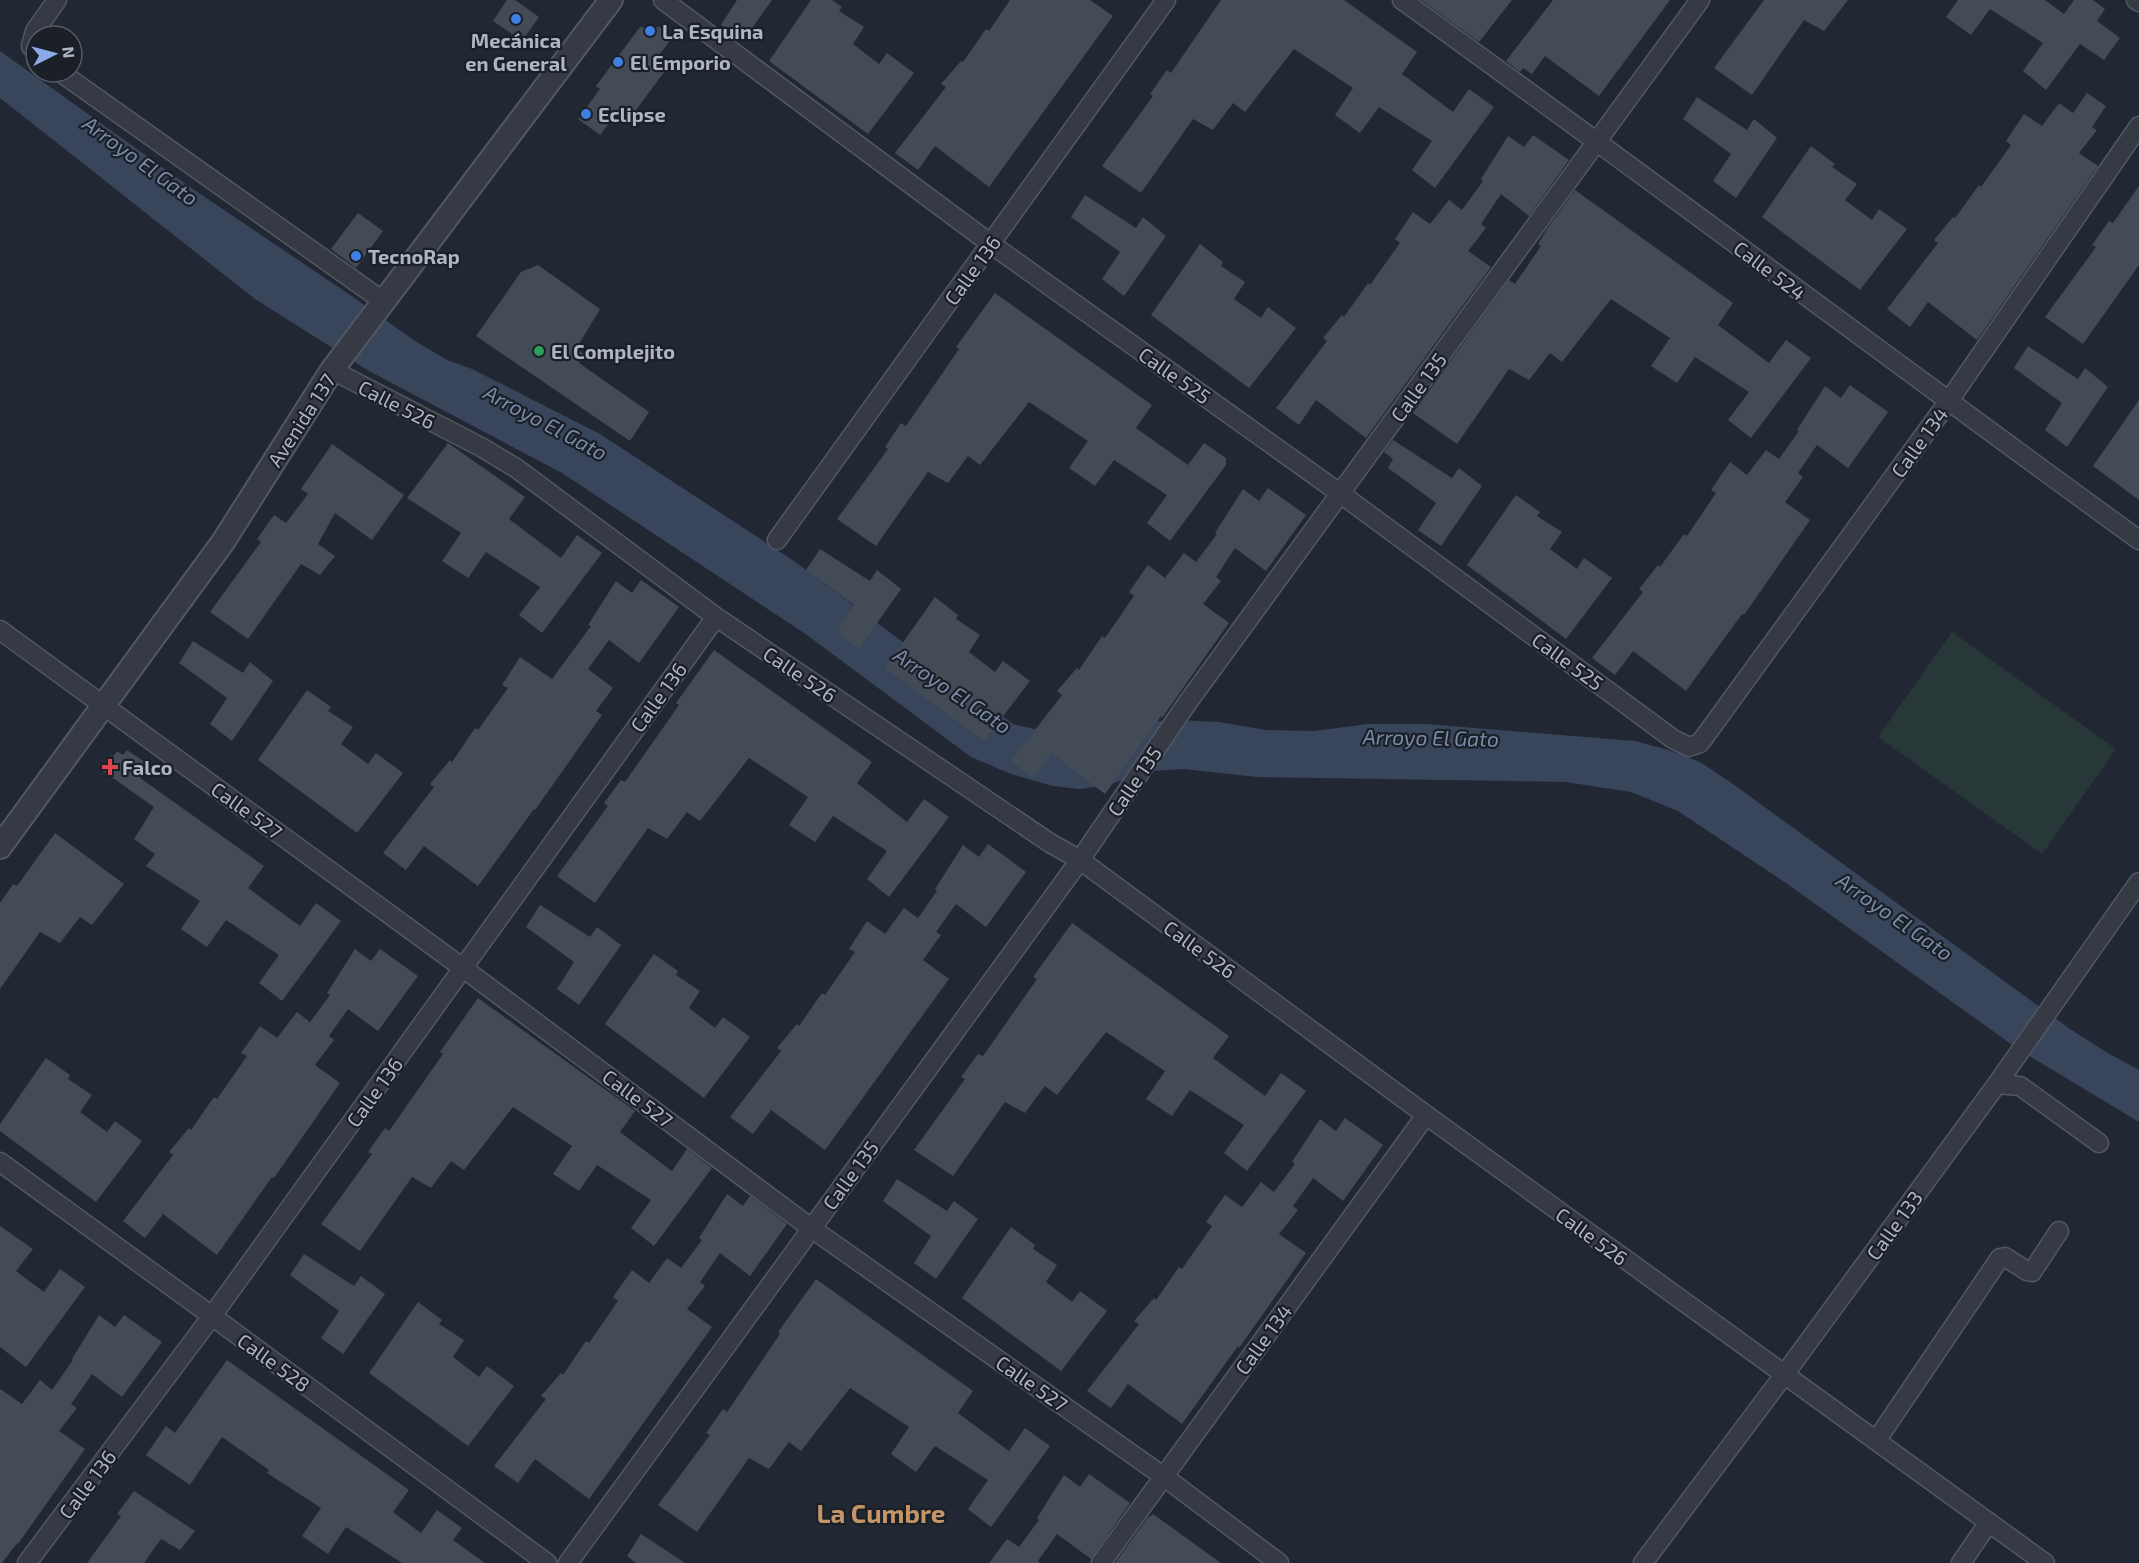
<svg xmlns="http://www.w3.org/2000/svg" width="2139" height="1563" font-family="'Exo 2',sans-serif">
<rect width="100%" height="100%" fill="#222833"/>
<path fill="#283738" d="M1952,632L2116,749L2042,854L1878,737Z"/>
<path fill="#39455b" d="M0,51L190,187L350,295L415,341L447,360L472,369L600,434L794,561L1013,724L1039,730L1175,720L1219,722L1266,730L1314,731L1368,724H1426L1635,741L1668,750L1700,762L1733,784L2070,1029L2106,1052L2139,1070V1122L2018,1049L1786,883L1678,811L1631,792L1566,782L1257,777L1183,769L1152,771L1104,786L1079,789L1053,786L1011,774L971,757L807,635L562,473L369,371L255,299L0,98Z"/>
<path fill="#434b57" d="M507,0H515L539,17L522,41L493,21Z
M737,0H772L743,41L721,25Z
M811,0H832L842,7L839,11L864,27L853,44L879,64L887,53L914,73L868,134L769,61Z
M1010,0H1090L1113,16L989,187L935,146L918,170L895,153L946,87L941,84L961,61L963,62L986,29L989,31Z
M1221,0H1344L1417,52L1402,74L1453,112L1469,89L1494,107L1435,188L1412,170L1432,141L1379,107L1360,133L1335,115L1353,88L1294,49L1245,112L1233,103L1213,130L1193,119L1141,193L1102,166L1153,96L1150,94L1167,70L1171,73Z
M1421,0H1512L1479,42Z
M1553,0H1670L1599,96L1545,56L1532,74L1523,68L1520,72L1506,61Z
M1764,0H1848L1824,31L1804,20L1752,95L1714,68Z
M1958,0H2045L2064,14L2074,0H2093L2105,9L2097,21L2120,38L2104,60L2080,44L2046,90L2023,71L2043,43L1990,9L1971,35L1946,17Z
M640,27H660L673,37L653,63L665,71L633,114L622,106L600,135L578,119L600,89L596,86Z
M2087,93L2106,106L2092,127L2097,130L2079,153L2098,166L1977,340L1928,302L1910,327L1887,309L1938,243L1934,240L1953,217L1955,218L1979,185L1981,187L2011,145L2006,141L2024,114L2042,126L2059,103L2073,113Z
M1697,97L1747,130L1754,119L1777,138L1736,198L1713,181L1731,154L1683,119Z
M1533,135L1569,160L1529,216L1501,194L1481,224L1486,228L1468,251L1491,267L1366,438L1316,400L1299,425L1276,408L1327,341L1323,338L1342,315L1344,317L1368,283L1370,285L1400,243L1395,239L1413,212L1430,224L1449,200L1462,210L1483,181L1481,179L1508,136L1524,147Z
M1811,146L1835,164L1832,167L1857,184L1845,200L1872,220L1879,209L1907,229L1860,290L1762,217Z
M2139,186V265L2083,344L2045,317L2096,247L2092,245L2109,221L2113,223Z
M1575,190L1733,303L1718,325L1769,363L1786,340L1811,358L1751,438L1728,420L1749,392L1695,357L1677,383L1651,366L1670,338L1611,299L1562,362L1550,353L1529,380L1509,369L1457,444L1413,413L1509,280L1515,284L1541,246L1538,244L1547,229Z
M1085,195L1136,228L1143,217L1166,236L1124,296L1102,279L1120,252L1071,217Z
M358,213L383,231L356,268L331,249Z
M1200,244L1223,262L1221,266L1245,282L1234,299L1261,318L1268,307L1296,328L1249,388L1151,315Z
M538,265L600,309L576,349L584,354L579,363L649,412L630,441L476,336L521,272Z
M995,293L1152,405L1136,428L1188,465L1204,443L1226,458V465L1170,541L1147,523L1167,495L1114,460L1095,486L1069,468L1088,441L1029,402L980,465L968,456L948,483L928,472L876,546L837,519L888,449L885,447L901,423L906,426L959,349L956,347Z
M2028,346L2078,379L2085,368L2108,387L2067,447L2045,430L2062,403L2014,368Z
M1850,385L1888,412L1848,468L1817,445L1798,473L1803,477L1785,502L1810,520L1744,615L1742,614L1686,691L1633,651L1615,675L1592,658L1643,592L1639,589L1658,565L1660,567L1684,534L1687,536L1716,493L1711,490L1730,462L1747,475L1766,450L1779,459L1799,431L1797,430L1825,386L1841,398Z
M2139,400V500L2093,466Z
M1393,440L1452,478L1459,468L1482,486L1441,546L1418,530L1436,503L1388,468L1393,459L1384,452Z
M448,443L525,497L509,519L561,558L577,535L602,553L542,633L519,615L540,587L486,552L468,578L442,561L461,533L407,498Z
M332,444L404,495L372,540L335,513L318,544L335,556L320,575L301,564L248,639L210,612L261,542L257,539L274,515L286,523L308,494L301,489Z
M1268,488L1306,515L1266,571L1235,548L1216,577L1221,581L1203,604L1229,623L1162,718L1161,716L1105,794L1051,753L1033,778L1011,761L1062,695L1057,691L1077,668L1079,670L1102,636L1105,638L1134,596L1129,592L1148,565L1165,578L1184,553L1196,562L1217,534L1215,533L1243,489L1259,501Z
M1516,495L1540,512L1537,516L1562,532L1550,549L1577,569L1584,558L1612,578L1566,639L1467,565Z
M820,549L870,581L877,570L901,589L859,649L837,632L854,605L806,570Z
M641,580L679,607L639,663L609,640L588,669L613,688L596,711L602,715L535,810L534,809L478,886L424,846L406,870L383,853L434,787L430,784L450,760L452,762L475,728L478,730L508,688L502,685L520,657L552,679L591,626L588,625L616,581L632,593Z
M935,597L958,615L956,619L980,635L969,652L995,672L1003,661L1030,681L984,741L885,668Z
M193,641L243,673L250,662L273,681L232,741L210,724L227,698L179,663Z
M714,650L872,762L857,783L907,822L924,799L949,817L889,897L867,879L887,851L833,816L815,842L789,825L808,797L749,758L700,821L687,812L667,839L648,828L595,903L557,876L608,806L604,803L621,780L625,782L679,705L676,703Z
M307,690L331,707L328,711L353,727L341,744L368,764L376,753L403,773L357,833L258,760Z
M127,750L149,765L140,778L264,866L248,888L300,926L316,903L341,921L282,1001L259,983L279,955L226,920L207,947L181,929L200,901L146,866L155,854L134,839L154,807L103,771L117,751L123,755Z
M55,833L124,884L92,925L80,917L60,943L40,932L0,989V903L13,884L17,886Z
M988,844L1026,872L986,927L956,904L936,932L941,935L923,960L949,979L825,1150L771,1110L753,1134L730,1117L781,1051L777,1048L797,1024L799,1026L822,993L825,995L855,952L849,949L867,921L885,934L904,908L918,918L937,891L935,889L963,845L979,857Z
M540,905L590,937L597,927L621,945L579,1005L557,989L574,962L526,927Z
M1072,923L1229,1036L1213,1058L1265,1096L1281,1073L1306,1091L1247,1171L1224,1153L1244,1125L1190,1090L1172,1116L1146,1099L1165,1071L1106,1032L1057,1095L1045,1086L1025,1113L1005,1102L953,1176L914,1150L965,1079L961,1077L978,1054L983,1056L1037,979L1033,977Z
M355,949L371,961L380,949L418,976L378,1031L348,1009L329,1036L334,1040L315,1065L340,1083L274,1178L272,1177L217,1255L163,1214L145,1238L123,1221L173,1155L169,1152L189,1128L191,1130L214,1097L217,1099L247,1056L241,1053L260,1026L277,1038L297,1012L310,1022L330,995L327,993Z
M654,954L678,971L676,975L700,991L689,1008L715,1028L723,1017L750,1037L704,1098L605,1024Z
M478,998L635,1111L620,1132L672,1171L687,1149L712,1168L654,1246L631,1228L651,1200L597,1165L579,1191L553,1174L572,1146L513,1107L464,1170L451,1161L431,1188L412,1177L360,1251L321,1224L372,1154L368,1152L385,1128L389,1131L443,1054L440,1052Z
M46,1058L70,1075L68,1079L92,1095L80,1112L107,1132L115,1121L142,1141L96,1202L0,1131V1124Z
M1345,1118L1383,1145L1343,1201L1313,1178L1293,1206L1298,1210L1279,1234L1306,1253L1239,1348L1238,1346L1182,1424L1128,1384L1111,1408L1087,1391L1139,1324L1134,1321L1154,1298L1156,1300L1179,1267L1182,1269L1212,1226L1206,1222L1225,1195L1242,1207L1261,1182L1274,1192L1295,1164L1292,1162L1320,1119L1336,1131Z
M897,1179L947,1211L954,1201L978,1219L936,1279L914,1263L931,1236L883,1201Z
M727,1194L743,1206L750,1196L787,1224L750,1276L720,1253L700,1282L705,1286L687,1309L712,1327L589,1499L535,1459L518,1483L494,1466L546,1399L541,1396L561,1373L563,1375L586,1341L589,1343L618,1301L613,1297L632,1270L649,1283L667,1258L681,1268L702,1240L699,1238Z
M0,1226L33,1249L16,1271L44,1292L60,1269L85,1287L26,1367L0,1347Z
M1011,1227L1035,1245L1033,1249L1057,1265L1046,1282L1072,1302L1080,1291L1107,1311L1061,1371L962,1298Z
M304,1254L354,1286L361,1276L385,1294L343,1354L321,1338L339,1311L290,1275Z
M816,1279L973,1391L958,1413L1009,1451L1025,1428L1050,1446L991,1527L968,1509L988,1480L935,1446L916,1472L891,1454L909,1427L850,1388L801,1451L789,1442L769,1469L749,1458L697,1532L658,1505L710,1435L706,1433L723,1409L727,1412L780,1334L778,1332Z
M418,1302L442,1320L439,1324L464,1340L453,1357L479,1377L487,1366L514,1386L468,1446L369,1373Z
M99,1315L115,1327L124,1315L162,1342L122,1397L92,1374L71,1404L77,1408L59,1431L85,1449L18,1544L17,1543L2,1563H0V1389L22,1404L40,1380L52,1390L73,1360L72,1359Z
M227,1360L409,1490L393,1512L421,1533L437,1510L462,1528L453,1540L485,1563H402L346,1527L328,1554L302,1536L321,1508L267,1473L269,1470L222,1437L190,1485L146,1455L166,1426L175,1433Z
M1089,1474L1130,1503L1091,1559L1057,1534L1038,1561L1040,1563H989L1007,1539L1019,1547L1039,1520L1037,1518L1064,1475L1080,1487Z
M134,1491L195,1531L180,1550L161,1539L144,1563H87L121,1516L117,1514Z
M1153,1514L1221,1563H1115L1149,1516L1150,1517Z
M641,1534L685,1563H636L627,1556Z"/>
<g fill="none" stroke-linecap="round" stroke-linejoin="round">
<g stroke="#525862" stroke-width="21">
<path id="minor" d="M663,0L991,244L1341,494L1673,739L1689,747L1700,743L1948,402L2139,126
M1402,0C1649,178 1892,361 2139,540
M2136,0L2139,2
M36,52L31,46L35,31L57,0
M60,72L383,301
M332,370L481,447L516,468L716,617L1050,843L1080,860L1426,1115L2045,1563
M777,540L1166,0
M0,630L463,968L811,1228L1163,1476L1279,1563
M1997,1084L2020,1086L2099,1143
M0,1162L212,1316L547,1563
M1876,1441L2000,1258L2005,1257L2027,1271L2032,1272L2059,1231
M27,1563L212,1316L716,617
M568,1563L1080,860L1188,702L1700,0
M1101,1563L1426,1115
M1643,1563L1784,1375L1997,1084L2139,882
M1961,1563L1989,1522"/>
</g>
<g stroke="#525862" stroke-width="26">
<path id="tertiary" d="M0,847L223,542L332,370L611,0"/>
</g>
<use href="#minor" stroke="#353a44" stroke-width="18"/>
<use href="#tertiary" stroke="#353a44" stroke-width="22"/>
</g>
<g fill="#3f7fe0" stroke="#1a1f28" stroke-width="2">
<circle cx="516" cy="19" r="6"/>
<circle cx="650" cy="31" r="6"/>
<circle cx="618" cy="62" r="6"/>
<circle cx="586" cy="114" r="6"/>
<circle cx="356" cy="256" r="6"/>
</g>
<circle fill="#2e9e5b" stroke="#1a1f28" stroke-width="2" cx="539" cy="351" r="6"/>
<path fill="#e0444e" stroke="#1a1f28" stroke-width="2" d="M107 758h6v6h6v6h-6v6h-6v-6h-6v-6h6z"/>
<g text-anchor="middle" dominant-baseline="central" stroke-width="4.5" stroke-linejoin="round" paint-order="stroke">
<g font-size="20" font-weight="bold" fill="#afb5c1" stroke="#1a1f28" text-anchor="start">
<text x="662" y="31">La Esquina</text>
<text x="516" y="40" text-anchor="middle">Mecánica<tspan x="516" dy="23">en General</tspan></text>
<text x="630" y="62">El Emporio</text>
<text x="598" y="114">Eclipse</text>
<text x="368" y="256">TecnoRap</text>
<text x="551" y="351">El Complejito</text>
<text x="122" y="767">Falco</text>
</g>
<g font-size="20" fill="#afb5c1" stroke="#1a1f28">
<text transform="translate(972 270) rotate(-54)">Calle 136</text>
<text transform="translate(1770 270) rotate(37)">Calle 524</text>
<text transform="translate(1175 375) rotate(35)">Calle 525</text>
<text transform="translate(1418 387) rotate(-54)">Calle 135</text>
<text transform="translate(397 404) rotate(27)">Calle 526</text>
<text transform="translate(301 420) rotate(-57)">Avenida 137</text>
<text transform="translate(1919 442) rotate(-54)">Calle 134</text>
<text transform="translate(1568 661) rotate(36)">Calle 525</text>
<text transform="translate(800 674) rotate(34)">Calle 526</text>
<text transform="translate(658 697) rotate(-54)">Calle 136</text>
<text transform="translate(1134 781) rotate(-56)">Calle 135</text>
<text transform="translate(247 810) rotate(36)">Calle 527</text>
<text transform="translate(1200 949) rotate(36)">Calle 526</text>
<text transform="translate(374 1092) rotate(-54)">Calle 136</text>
<text transform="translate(638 1098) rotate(37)">Calle 527</text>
<text transform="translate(850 1175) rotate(-54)">Calle 135</text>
<text transform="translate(1894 1225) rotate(-54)">Calle 133</text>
<text transform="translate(1592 1236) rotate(36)">Calle 526</text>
<text transform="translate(1263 1339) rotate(-54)">Calle 134</text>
<text transform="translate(274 1362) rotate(36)">Calle 528</text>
<text transform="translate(1032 1383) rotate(35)">Calle 527</text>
<text transform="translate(87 1484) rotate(-53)">Calle 136</text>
</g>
<g font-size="21" font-style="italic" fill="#7b8aa6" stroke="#1a1f28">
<text transform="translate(141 160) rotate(36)">Arroyo El Gato</text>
<text transform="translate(546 422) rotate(28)">Arroyo El Gato</text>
<text transform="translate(953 690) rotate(34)">Arroyo El Gato</text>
<text transform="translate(1431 737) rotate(1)">Arroyo El Gato</text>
<text transform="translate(1895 916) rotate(35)">Arroyo El Gato</text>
</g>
<g font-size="26" font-weight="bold" fill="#c49667" stroke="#1a1f28">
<text x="881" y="1512">La Cumbre</text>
</g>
</g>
<g transform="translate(54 54) rotate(84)"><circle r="28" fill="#1a1f28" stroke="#565b65" stroke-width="1.5"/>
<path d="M0-4.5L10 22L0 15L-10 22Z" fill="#8ca9e9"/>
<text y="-9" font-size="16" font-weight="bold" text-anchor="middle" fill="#afb5c1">N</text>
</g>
</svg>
